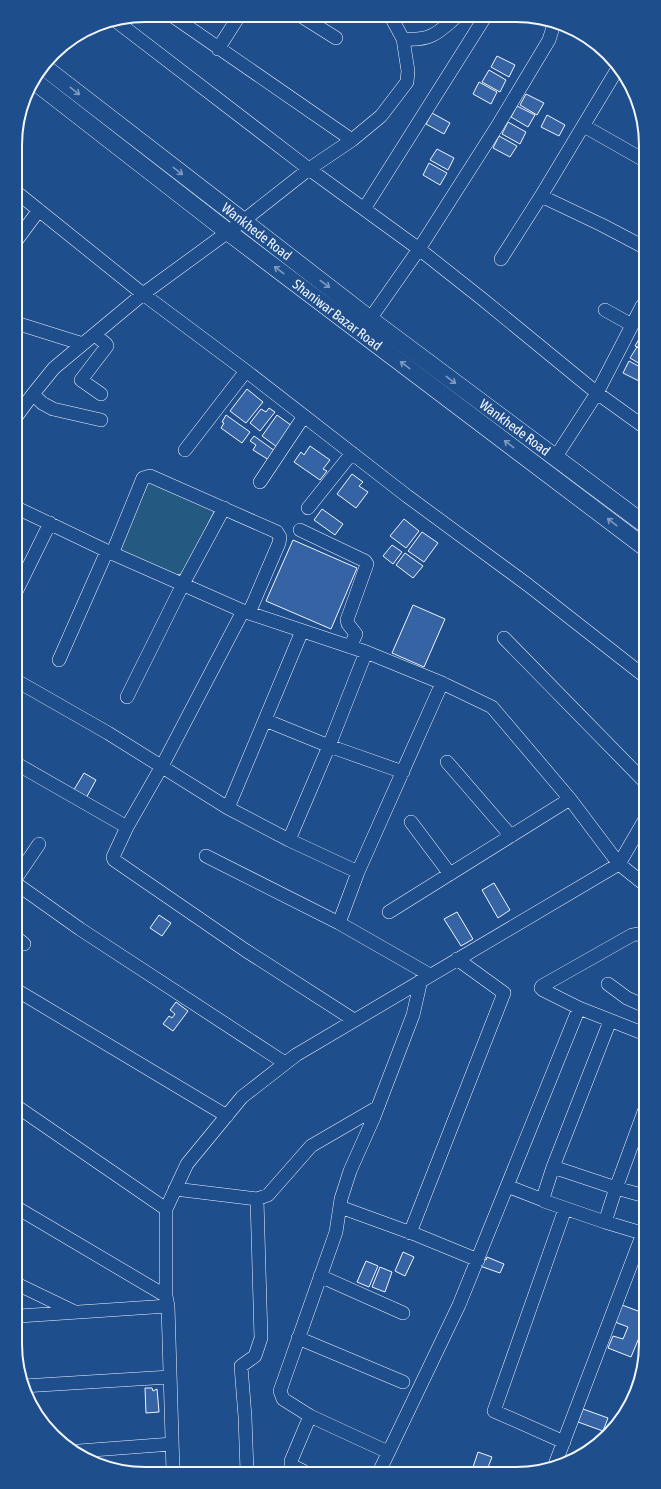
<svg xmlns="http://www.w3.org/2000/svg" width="661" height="1489" font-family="'Asap Condensed',sans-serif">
<rect width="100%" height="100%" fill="#1f4e8c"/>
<path fill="#245a82" stroke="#a8bbd7" d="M149,480L215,510L185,570L181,574L176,575L119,550Z"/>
<path fill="#3563a3" stroke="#f2f6ff" d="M497,56L515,65L509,77L491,67Z
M489,70L506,80L500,92L482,82Z
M479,82L497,92L491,104L473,94Z
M526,94L544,103L537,115L520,105Z
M517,106L535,115L528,127L511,117Z
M432,113L450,123L444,134L426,124Z
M547,115L565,125L559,136L541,127Z
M508,122L526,132L520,144L502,134Z
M499,136L517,146L510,157L493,148Z
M437,149L454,158L448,170L430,160Z
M429,163L447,173L440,185L423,175Z
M642,334V349L635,346Z
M637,347L642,350V365L630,358Z
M629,361L642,368V380L641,382L623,373Z
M247,389L263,402L246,423L230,411Z
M269,408L275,412L260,431L250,423L261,409L266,412Z
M226,415L250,432L242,443L221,428L224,423L222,422Z
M277,415L292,426L277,447L262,436Z
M254,436L275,451L269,460L253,450L256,445L250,441Z
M310,446L330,460L323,469L327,471L320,480L294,462L301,452L304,455Z
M352,474L363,482L359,486L368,492L356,508L337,494Z
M322,509L343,524L335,535L314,520Z
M404,519L419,531L406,548L390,536Z
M422,532L438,543L424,562L408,551Z
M293,540L357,568L331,629L266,601Z
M392,545L402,552L393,564L383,556Z
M405,553L423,566L413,578L396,565Z
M413,605L445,619L424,667L392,653Z
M84,773L96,780L85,800L72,793Z
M494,883L510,910L498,918L482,890Z
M457,912L473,939L461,946L444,919Z
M159,915L171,923L162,936L150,928Z
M176,1002L188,1011L173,1031L163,1024L169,1016L172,1018L175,1014L170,1010Z
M403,1252L414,1257L405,1276L395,1271Z
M487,1257L504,1264L500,1273L480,1266L482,1258L486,1260Z
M366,1261L378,1266L369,1287L357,1282Z
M380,1267L392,1272L385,1292L372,1287Z
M622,1305L646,1314V1321L631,1357L608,1348L613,1336L623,1339L628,1327L615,1322Z
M145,1388H152L153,1391L157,1389L159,1412L146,1413Z
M583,1409L608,1418L603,1431L578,1422Z
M478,1452L492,1457L487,1470H472Z"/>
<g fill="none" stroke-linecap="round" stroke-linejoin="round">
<g stroke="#f2f6ff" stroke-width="14">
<path id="minor" d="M301,16L336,38
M116,21L309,169L419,249L498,125L549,40L554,24
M403,39C430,41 437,34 456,17
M218,49L239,16
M584,126L642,159
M352,140L381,116L407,82L408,71L403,39L391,17
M15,191L143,294L246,371L407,496L528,585L643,675
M541,196L618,68
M364,209L485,17
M16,241L39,210
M501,259L541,196L602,225L642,246
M605,310L632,325
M370,319L419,249L481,298L597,393L642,306
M16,323L83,344
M95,335L106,344L107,346L81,380L101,394
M33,394L42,403L53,409L101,420
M16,417L33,394L54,368L143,294L243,221L309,169L352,140L171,15
M185,450L246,371
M555,458L597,393L643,426
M260,482L304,416
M17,508L107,551L243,611L366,652L442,683L492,707L570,799L619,864L644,884
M308,508L352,453
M300,530L365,561L367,564L347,620L348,624L356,634L350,647
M112,554L143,478L150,476L277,532L280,537L279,543L249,613
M17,590L50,523
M243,611L162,766L127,827L113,857L114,860L245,950L354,1020
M504,638L644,781
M59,660L107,551
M17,681L108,733L228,808L289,840L358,872L339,923L430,975
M127,697L183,584L224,508
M265,720L329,746L403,772
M447,762L511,836
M17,764L127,827
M228,808L302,631
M411,822L450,874
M289,840L329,746L366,652
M206,856L339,923
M358,872L442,683
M18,875L39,844
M18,885L80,929L285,1063
M389,912L570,799
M18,939L24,944
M608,984L627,998L645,1006
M18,991L227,1116
M579,1008L543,990L541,988L542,986L632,935L637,934L644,936
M19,1108L166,1209V1296L168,1306L173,1471
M645,1109L616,1188L645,1196
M553,1167L543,1198L544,1201L605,1222L645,1234
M507,1186L543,1200
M175,1189L257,1199L268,1195L311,1146L378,1107
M340,1207L417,1235L478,1260
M19,1209L166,1296
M166,1209L187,1164L242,1097L296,1055L619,864L644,821
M605,1222L616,1188L553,1167L610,1021
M410,1233L504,993L457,959
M320,1276L403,1313
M19,1285L75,1312
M19,1316L168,1306
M298,1338L403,1382
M23,1386L170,1377
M564,1442L494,1411L565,1209
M79,1451L172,1444
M388,1452L310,1416L283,1399L280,1391L336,1232L341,1199L350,1171L374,1117L413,1015L421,980
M554,1467L643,1233
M380,1470L459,1305L579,1008L645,1034
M247,1471L245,1417L241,1366L255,1356L261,1338L257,1199
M303,1471L291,1465V1461L310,1416"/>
</g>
<g stroke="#f2f6ff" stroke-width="18">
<g id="major">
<path id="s1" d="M44,67L370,319L643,523"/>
<path id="s2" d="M34,81L228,232L643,546"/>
</g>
</g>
<use href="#minor" stroke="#1f4e8c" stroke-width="13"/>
<use href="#major" stroke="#1f4e8c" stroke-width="17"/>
</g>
<defs><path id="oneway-shaft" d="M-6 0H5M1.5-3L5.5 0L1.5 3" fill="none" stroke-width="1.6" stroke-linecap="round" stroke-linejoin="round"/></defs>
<g stroke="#7e9ac0">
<use href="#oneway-shaft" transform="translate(75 91) rotate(38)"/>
<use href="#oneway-shaft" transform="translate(178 171) rotate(38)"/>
<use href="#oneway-shaft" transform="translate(279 270) rotate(-143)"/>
<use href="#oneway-shaft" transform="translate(325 284) rotate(37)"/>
<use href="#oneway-shaft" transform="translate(405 365) rotate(-143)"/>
<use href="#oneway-shaft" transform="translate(451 380) rotate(37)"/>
<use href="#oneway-shaft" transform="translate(509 444) rotate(-143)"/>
<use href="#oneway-shaft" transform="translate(612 522) rotate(-142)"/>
</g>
<g text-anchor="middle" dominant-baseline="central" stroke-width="3" stroke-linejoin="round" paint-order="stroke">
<g font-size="14" fill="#f2f6ff" stroke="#1f4e8c">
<text stroke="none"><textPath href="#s1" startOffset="269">Wankhede Road</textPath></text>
<text stroke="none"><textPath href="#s2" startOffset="383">Shaniwar Bazar Road</textPath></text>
<text stroke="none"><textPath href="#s1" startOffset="593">Wankhede Road</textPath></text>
</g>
</g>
<path d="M0 0H661V1489H0ZM145 22H516A123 123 0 0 1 639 145V1344A123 123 0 0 1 516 1467H145A123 123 0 0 1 22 1344V145A123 123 0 0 1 145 22Z" fill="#1f4e8c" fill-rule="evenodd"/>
<path fill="none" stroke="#f2f6ff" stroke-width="2" d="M145 22H516A123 123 0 0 1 639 145V1344A123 123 0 0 1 516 1467H145A123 123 0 0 1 22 1344V145A123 123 0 0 1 145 22Z"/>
</svg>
